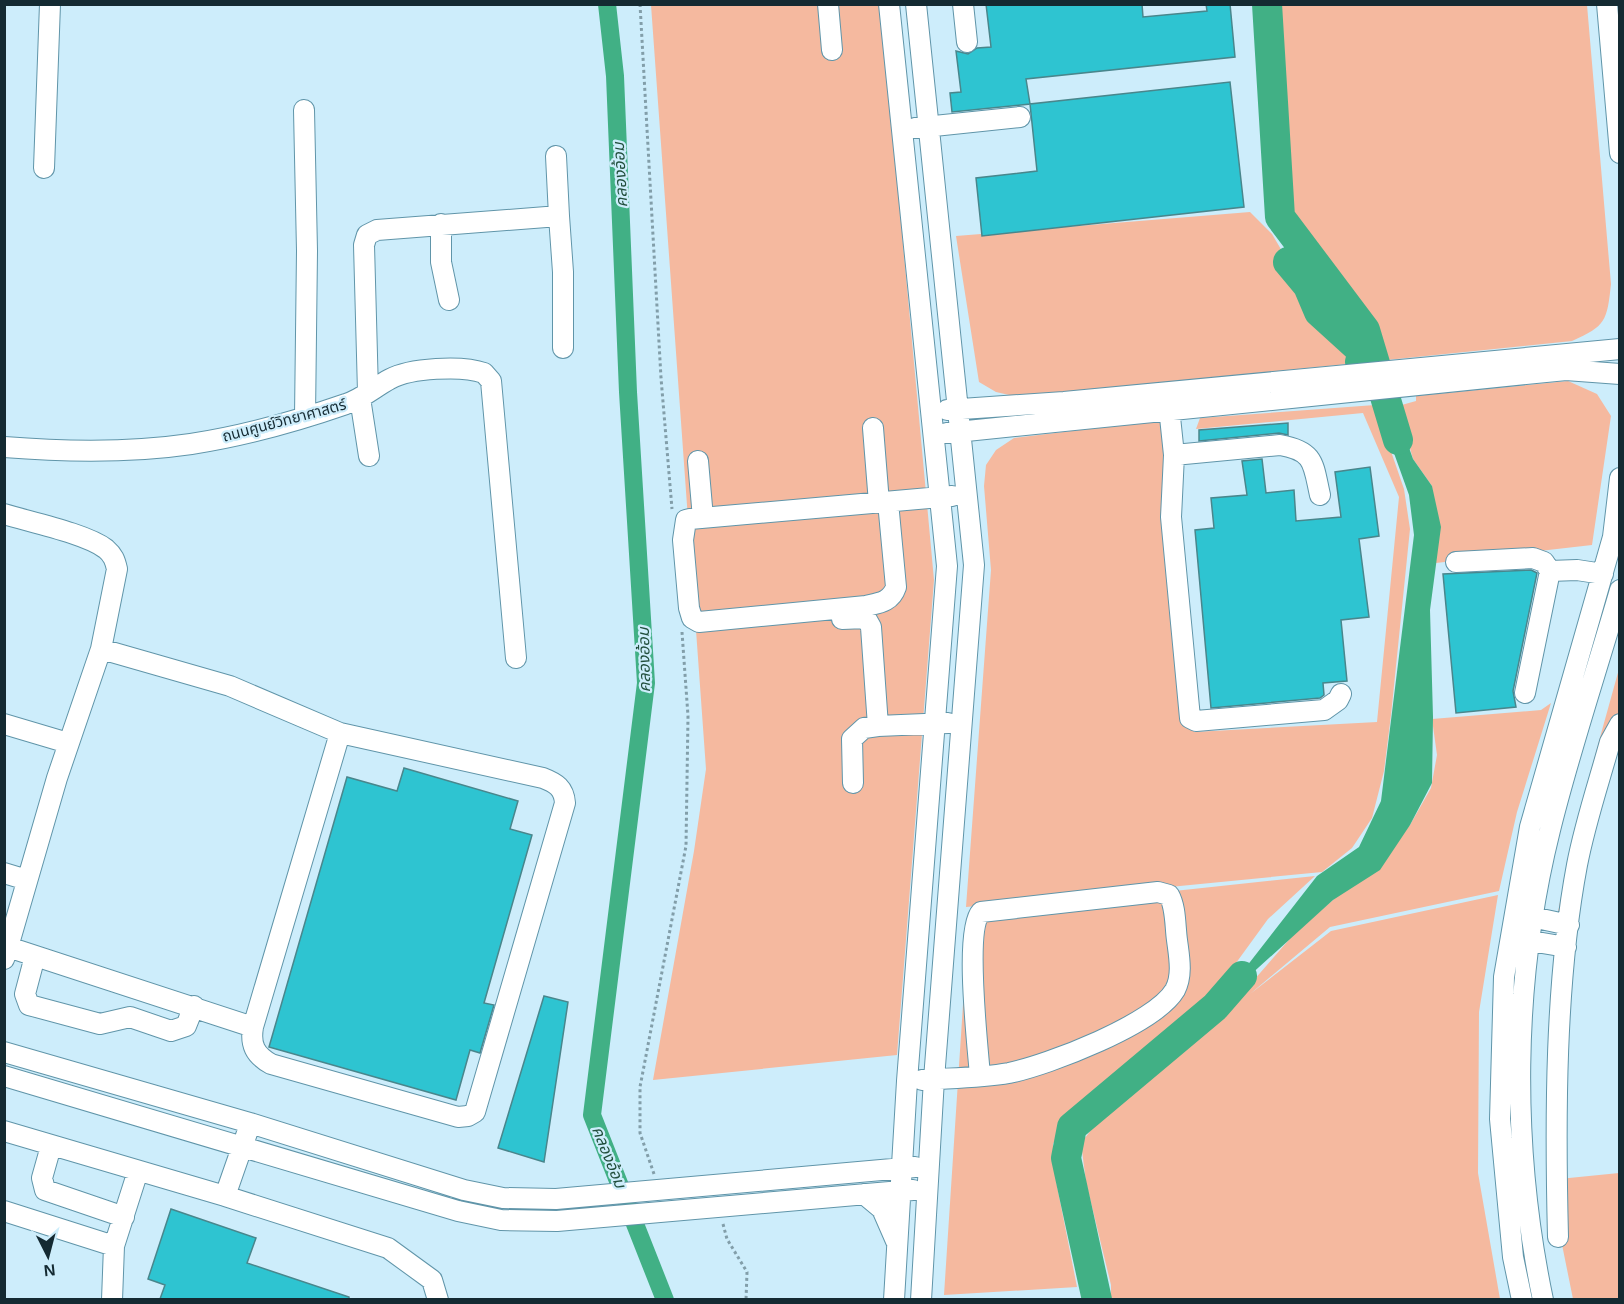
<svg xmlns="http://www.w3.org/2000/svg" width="1624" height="1304" font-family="Helvetica,'Noto Sans Thai',sans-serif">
<rect width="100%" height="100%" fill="#cdedfb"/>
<path fill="#f5b99f" d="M651,5H881L934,580L897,1055L653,1080L694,851L706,769Z
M1270,5H1587L1611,284C1607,321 1606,326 1572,341L1387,360L1381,344L1380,331L1290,219Z
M1250,212L1272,234L1289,263L1308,286L1320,312L1361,350L1358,363L1018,397L996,392L979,382L956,236Z
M1568,381L1597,394L1611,416L1592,545L1436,563L1432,486L1413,459L1398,406L1416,401V396Z
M1375,405L1404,489L1410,529L1391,715L1384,771L1372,818L1352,848L1322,872L966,907L991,570L984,486L986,465L996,450L1014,438L1162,420L1166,432L1194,732L1377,722L1399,497L1363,413L1196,429L1200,418Z
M1619,669V728L1568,909L1558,912L1574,831Z
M1551,703L1517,812L1499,891L1330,927L1250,994L1331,931L1498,895L1479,1012L1478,1173L1500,1299H1111V1285L1086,1182L1081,1143L1095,1125L1220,1019L1294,934L1333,900L1410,825L1431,788L1437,755L1432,719L1541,710Z
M1315,876L1268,919L1204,1007L1072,1109L1053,1144L1056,1181L1077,1287L944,1295L969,913Z
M1619,1173V1299H1573L1549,1180Z"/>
<path fill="#41b085" d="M1399,400L1402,428L1413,459L1432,486L1441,527L1430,610L1433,717L1432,783L1410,825L1380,870L1333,900L1215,1007L1317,876L1359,847L1381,801L1414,535L1409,495L1376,403Z"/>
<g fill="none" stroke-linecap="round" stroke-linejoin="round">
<path stroke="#41b085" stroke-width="18" d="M607,4L615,76L628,392L646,683L592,1115L665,1300"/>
<path stroke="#41b085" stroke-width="30" d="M1267,4L1280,217L1365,330L1398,440
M1288,262L1308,286L1319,312L1363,352L1360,362
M1097,1300L1066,1158L1072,1127L1215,1007L1242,976"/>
</g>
<path fill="#2ec4d1" stroke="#49868c" stroke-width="1.5" d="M986,4H1142L1143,17L1207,11L1206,4H1230L1235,57L1026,79L1030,104L952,112L950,93L961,92L956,51L968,54L977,48L991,47Z
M1230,82L1244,207L982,236L976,178L1037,171L1030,104Z
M1288,423V435L1279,433L1199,441V430Z
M1262,459L1266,493L1294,490L1296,521L1341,517L1335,472L1370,467L1379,536L1359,539L1369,617L1341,620L1347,681L1323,683L1324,695L1320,698L1211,708L1195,530L1214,528L1211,498L1247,495L1242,461Z
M1531,570L1537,573L1513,691L1516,707L1456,713L1443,574Z
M404,768L518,801L510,829L532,835L484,1003L494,1005L480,1053L470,1050L456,1100L269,1047L347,777L397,791Z
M544,996L568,1002L544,1162L498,1148Z
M171,1209L256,1238L247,1263L349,1297V1299H160L165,1285L148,1279Z"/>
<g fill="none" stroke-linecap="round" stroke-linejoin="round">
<g stroke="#6095a9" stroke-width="22">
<path id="minor" d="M828,4L832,50
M889,4L947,566L907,1081L894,1300
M916,4L974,565L934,1079L921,1300
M963,4L967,42
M1607,4L1620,153
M304,110L307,251L305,417
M915,128L1020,117
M556,156L559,216
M44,168L50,4
M441,224V262L449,300
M368,392L364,245L367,235L377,230L559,216L563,272V348
M360,398L369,456
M1168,398L1174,455L1171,517L1190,718L1196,721L1324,710L1338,700L1341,694
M947,410L1064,402L1620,349
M873,428L879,503
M947,433L1566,370L1620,374
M4,447C67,452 130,453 191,444C243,436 297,421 346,404C362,399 375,387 390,379C410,368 462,365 484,373L491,381L516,658
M1174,455L1280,445C1315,451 1313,464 1320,495
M698,461L703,518
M888,502L896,587C891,602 879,603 866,606L699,622L692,618L689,608L683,540L686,520L690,519L952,496
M4,514C30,522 87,534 106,549C113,555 115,560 117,569L101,649
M1456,562L1533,558L1544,562L1550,571L1525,693
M1550,571L1577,570L1603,574
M842,619L866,618L871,627L878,726L948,723
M4,724L68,743
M853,783L852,739L864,728L878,726
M4,873L27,880
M1523,915L1569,925
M1519,939L1566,947
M8,947L57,778L101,649L230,686L340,733L543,778C556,783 564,788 565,803L475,1112L468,1116L458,1117L271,1064C255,1055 250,1045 253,1027
M35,956L25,994L29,1005L100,1024L130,1017L171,1031L186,1026L194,1006
M4,959L8,947L253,1027L340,733
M4,1052L250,1123L464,1190L503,1198L556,1199L915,1167
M4,1076L458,1211L501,1220L557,1221L913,1190
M922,1080C951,1078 980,1078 1009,1073C1048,1065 1155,1024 1175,990C1183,975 1179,956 1177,940C1175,926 1176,907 1169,895L1158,892L981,912C964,930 978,1048 980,1076
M4,1131L225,1196
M247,1133L225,1196L388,1248L432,1280L438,1300
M51,1146L42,1178L45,1190L124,1217
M864,1194L882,1209L896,1241
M4,1211L114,1246L112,1300
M1558,1237C1555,1119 1555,982 1577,865C1585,823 1599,782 1610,742L1620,724
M114,1246L138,1171
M1522,1300L1513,1257L1500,1119L1504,977L1530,827L1613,537L1620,478
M1543,1300C1511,1147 1512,982 1550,830C1570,749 1597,670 1620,590"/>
</g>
<path stroke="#829ea9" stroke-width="3" stroke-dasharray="3 3" stroke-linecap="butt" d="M640,4L661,378L672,509
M654,1174L640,1133V1087L686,846L688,716L682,632
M723,1224L727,1239L747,1272L746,1300"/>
<use href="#minor" stroke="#fff" stroke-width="20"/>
</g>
<g text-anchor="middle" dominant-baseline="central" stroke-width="4.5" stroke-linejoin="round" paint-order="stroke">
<g font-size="15" fill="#142a32" stroke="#cdedfb">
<text transform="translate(284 420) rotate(-15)">ถนนศูนย์วิทยาศาสตร์</text>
</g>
<g font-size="16" font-style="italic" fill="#214e3c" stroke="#cdedfb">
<text transform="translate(620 175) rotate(-93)">คลองอ้อม</text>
<text transform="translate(644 660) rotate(-91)">คลองอ้อม</text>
<text transform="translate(609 1157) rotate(68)">คลองอ้อม</text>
</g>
</g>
<rect width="1624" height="1304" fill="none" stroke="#142a32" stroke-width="12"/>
<g transform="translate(48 1256) rotate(174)" stroke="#cdedfb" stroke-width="4.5" paint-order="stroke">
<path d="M0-4.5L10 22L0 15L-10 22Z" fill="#142a32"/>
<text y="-9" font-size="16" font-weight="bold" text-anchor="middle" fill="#142a32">N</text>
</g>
</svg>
